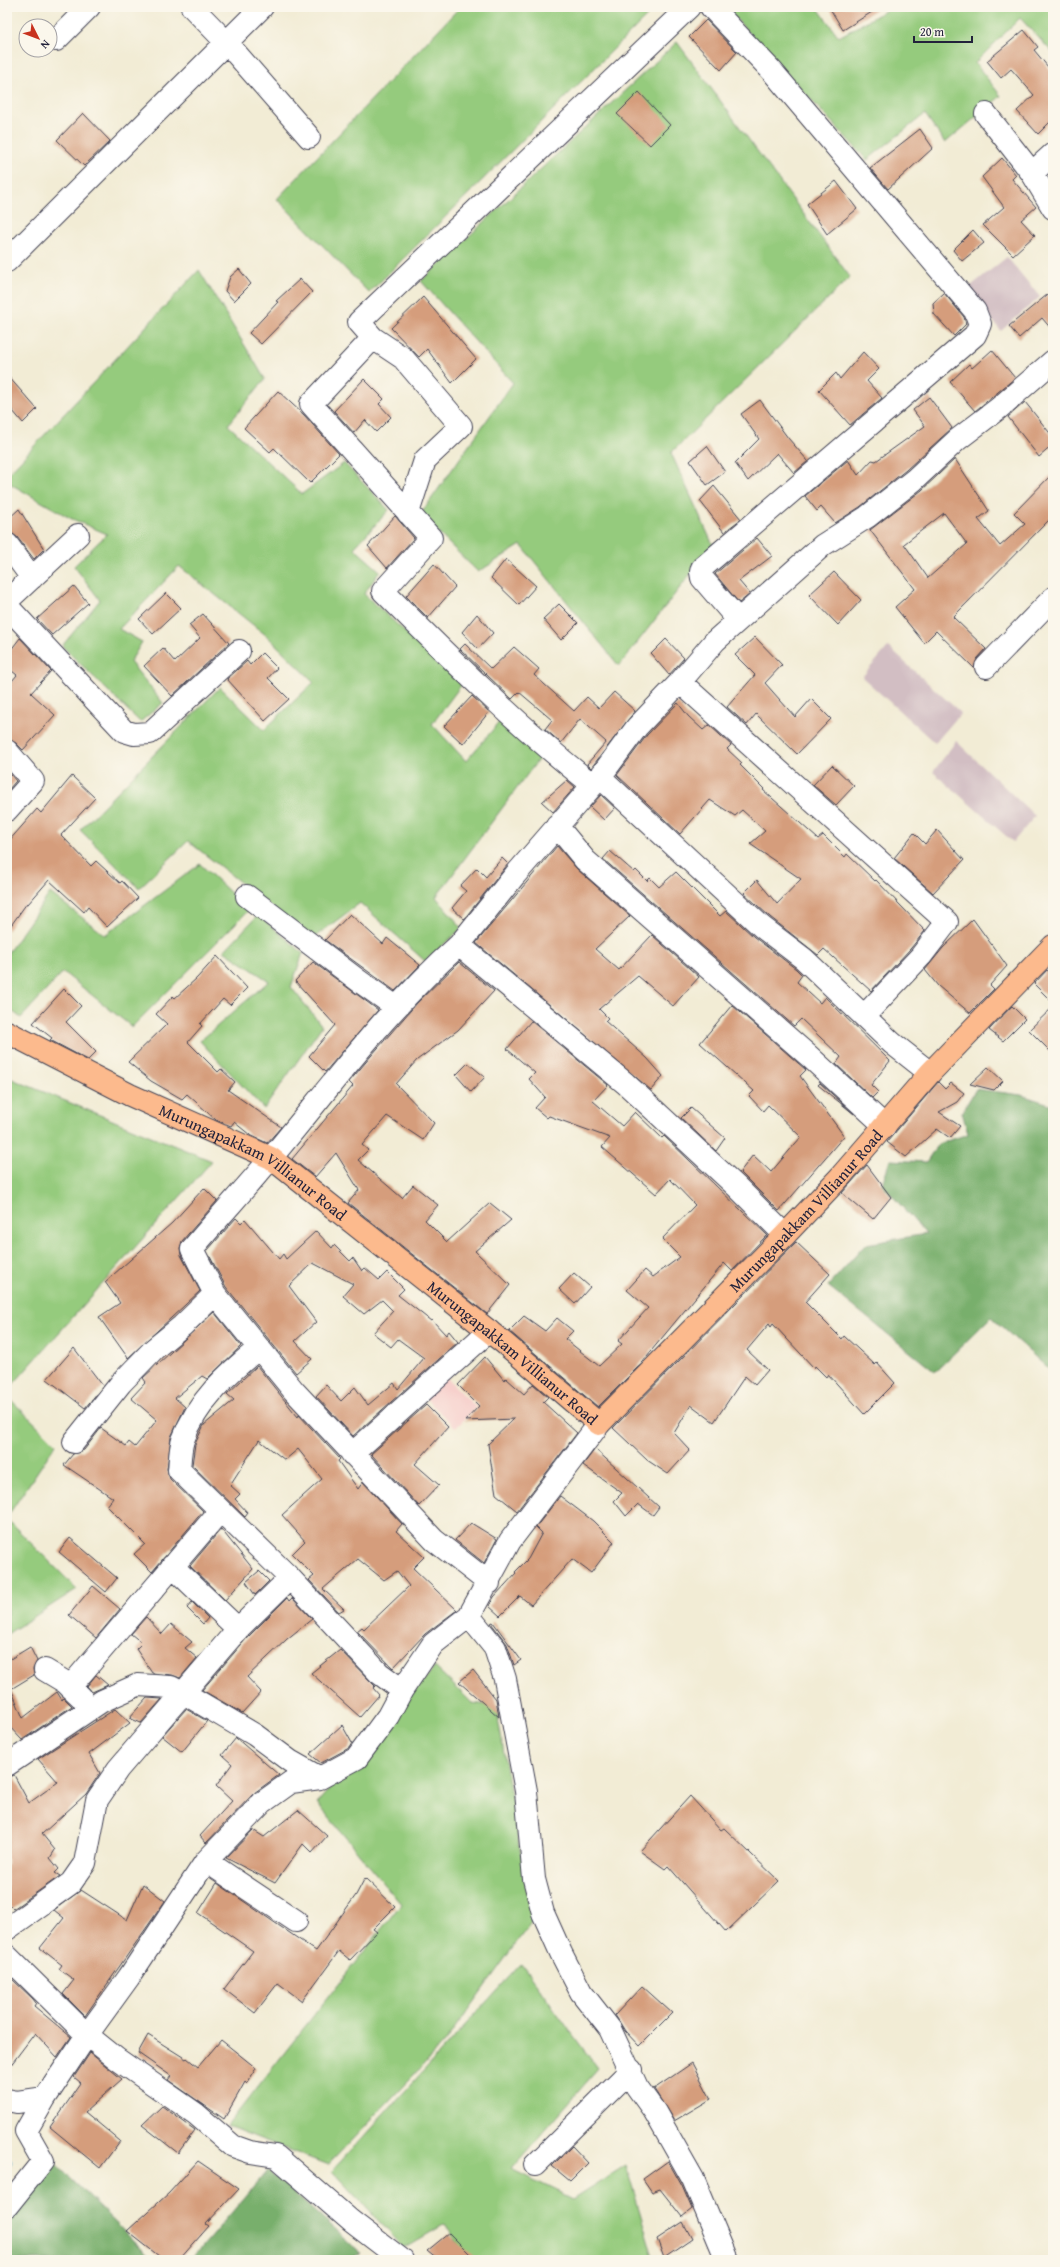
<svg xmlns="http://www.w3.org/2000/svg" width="1060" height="2267" font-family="'Gentium Book Plus',serif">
<rect width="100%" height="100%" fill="#fbf7ec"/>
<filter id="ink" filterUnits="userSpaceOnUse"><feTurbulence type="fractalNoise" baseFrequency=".025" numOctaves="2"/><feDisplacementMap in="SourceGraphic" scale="8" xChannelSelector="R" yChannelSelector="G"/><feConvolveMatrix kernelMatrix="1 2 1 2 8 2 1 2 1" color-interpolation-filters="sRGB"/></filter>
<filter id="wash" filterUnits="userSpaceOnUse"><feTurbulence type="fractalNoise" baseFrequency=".012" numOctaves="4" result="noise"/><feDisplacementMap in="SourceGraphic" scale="16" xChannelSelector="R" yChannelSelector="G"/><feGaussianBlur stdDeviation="0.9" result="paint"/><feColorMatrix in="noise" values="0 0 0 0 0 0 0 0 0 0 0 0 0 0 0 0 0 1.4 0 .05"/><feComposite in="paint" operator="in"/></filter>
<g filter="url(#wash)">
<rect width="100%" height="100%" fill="#f2ecd5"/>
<path fill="#f7d0cc" d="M445,1376L476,1407L456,1428L424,1397Z"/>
<path fill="#d2bec3" d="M1007,257L1040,297L1001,331L967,289Z
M888,647L961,713L935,743L862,677Z
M956,741L1035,816L1013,842L933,772Z"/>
<path fill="#95cb7d" stroke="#5c765c" d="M460,7H656L369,293L277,199Z
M725,7H817L839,37L892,7H1053V53L1020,18L975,63L1001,96L945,143L925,114L867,160Z
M677,42L850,277L671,453L713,545L619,666L521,545L478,572L420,515L513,383L421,281Z
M199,270L265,379L228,425L302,494L344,463L389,510L354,548L380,571L364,594L462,684L432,724L466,761L502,719L541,756L436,897L462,928L425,961L360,903L312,939L188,841L139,888L80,830L220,687L264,730L314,682L267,636L179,566L119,629L142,642L130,662L163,703L140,722L62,646L100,600L74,566L107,534L70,518L7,482V475Z
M200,864L249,910L132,1027L63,972L21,1018L7,1007V954L50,893L105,935Z
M258,915L303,953L291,987L322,1026L264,1109L200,1041L269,981L224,951Z
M7,1077L212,1161L7,1391Z
M7,1396L56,1444L7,1517Z
M7,1519L77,1589L7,1634Z
M435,1667L472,1703L496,1706L532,1921L444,2043L328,2165L227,2126L401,1904L317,1803Z
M521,1964L598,2069L511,2169L573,2199L626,2165L654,2260H471L445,2224L404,2248L332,2171Z"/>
<path fill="#78af6c" stroke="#4d6854" d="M976,1089L1021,1095L1053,1105V1373L991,1317L935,1372L828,1286L866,1244L926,1234L882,1184L890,1160L926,1162L938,1144L968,1134L962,1112Z
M53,2161L153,2260H7V2225Z
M268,2170L360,2252L351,2260H191Z"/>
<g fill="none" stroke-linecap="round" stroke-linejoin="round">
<path stroke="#5cb1d8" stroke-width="6" d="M7,2165L9,2162"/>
</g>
<g id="blocks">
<path fill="#d59d7b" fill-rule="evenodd" d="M829,7H880L843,30Z
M706,20L737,52L721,70L689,37Z
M1024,30L1038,47L1034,50L1053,73V119L1038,134L1017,111L1034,95L1011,69L1001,78L987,61Z
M639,92L670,125L650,145L617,114Z
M83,113L110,141L84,166L57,140Z
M920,129L933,148L888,189L870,168Z
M1002,158L1016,175L1012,179L1036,207L1021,220L1035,235L1013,255L983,225L1004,207L982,177Z
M836,181L857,209L827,234L807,204Z
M973,230L984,243L962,261L953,250Z
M239,269L251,284L234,301L225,291L230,277Z
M300,279L312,292L261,344L249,333L278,302L276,301Z
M1053,290V331L1042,318L1019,338L1009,326Z
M944,293L964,317L966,324L954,336L934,314L933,303Z
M423,297L476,359L452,383L427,349L419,357L391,328Z
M992,350L1015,378L975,411L950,382L969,364L972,368Z
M863,352L879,369L867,381L882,398L850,425L819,390L836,373L840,379Z
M7,375L37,409L23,423L7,404Z
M364,379L384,399L379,404L391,417L376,432L365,420L354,433L334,411Z
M278,391L304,415L339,454L310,483L274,448L270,452L244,428Z
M929,397L952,428L906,470L860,507L835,523L821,507L817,511L805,496L848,460L858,475L872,460L876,461L925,426L913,410Z
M760,400L788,438L808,461L794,473L777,453L748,481L735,463L759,439L741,414Z
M1025,402L1053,437V445L1039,457L1008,417Z
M707,446L725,472L707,485L690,461Z
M955,459L989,511L978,519L1000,546L1025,524L1014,513L1053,473V516L953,617L986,649L977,659L974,668L936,631L924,643L895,607L915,589L870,530L922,490ZM944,513L967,544L928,578L904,544Z
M714,486L741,519L724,532L700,501Z
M19,509L44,549L34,559L17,537L7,530V520Z
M395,516L414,538L387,568L368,546Z
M757,538L772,556L739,581L750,594L739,603L715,574Z
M506,559L536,586L519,605L491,578Z
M434,564L455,587L428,618L406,596Z
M834,572L861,600L838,625L809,595Z
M74,586L88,603L52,635L37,619Z
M166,593L181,608L153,634L139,619Z
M559,604L578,623L561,640L543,619Z
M203,614L229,643L172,696L144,666L163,648L175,662L200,638L189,625Z
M477,614L493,633L478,649L462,632Z
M755,637L782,665L765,683L795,717L811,699L831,719L797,754L756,714L747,725L727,707L755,675L735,655Z
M20,638L51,671L31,693L55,715L23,750L16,743L7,739V687L17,675L7,667V655Z
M666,639L684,658L669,675L651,654Z
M465,644L491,669L514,647L539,669L534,675L574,711L587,697L599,708L614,692L635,711L591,768L587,764L606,742L580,719L561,743L545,729L552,720L519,692L512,699L460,649Z
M262,653L277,668L268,678L289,699L265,721L227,679L247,661L250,665Z
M472,696L489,712L463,744L444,726Z
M678,703L688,716L703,730L709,725L731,745L727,749L742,763L740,765L764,789L763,790L818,839L823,835L845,857L847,854L875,881L876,880L925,931L911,948L871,991L824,949L818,955L770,917L744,893L757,880L777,904L801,879L750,844L765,831L742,810L735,816L710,800L680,834L617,775L647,735Z
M832,765L854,786L836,805L813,785Z
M7,770L16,781L8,790L7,789Z
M72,776L95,798L61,835L91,866L96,861L120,883L122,881L138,898L107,927L88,907L84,912L49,880L28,904L27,903L7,931V843L37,809L41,813Z
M567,780L575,787L553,812L542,802Z
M601,795L615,808L604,820L590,807Z
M937,830L964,860L933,893L894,858L914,833L925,844Z
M557,846L577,869L630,916L595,949L619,970L652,935L699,977L673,1006L638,976L599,1009L608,1018L605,1021L647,1058L663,1076L651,1090L476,943Z
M610,851L634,872L636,870L647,881L650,878L659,887L676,872L720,916L726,911L754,937L796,969L802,975L797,982L820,1003L825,997L890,1061L871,1085L878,1092L872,1098L836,1064L841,1057L801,1019L794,1026L603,859Z
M502,858L508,864L464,919L452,908L466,891L460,886L477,868L486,877Z
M350,914L383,944L387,938L420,965L395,991L325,940Z
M973,919L1007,966L990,985L994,989L970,1013L938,986L925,970L943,948Z
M217,956L247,988L230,1005L223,999L200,1024L202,1026L188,1042L218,1072L221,1069L235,1082L228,1090L281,1127L267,1143L250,1135L234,1122L231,1126L216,1120L187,1094L182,1099L151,1081L128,1062L167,1024L156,1014L173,996L175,998L197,978Z
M313,962L378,1010L325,1072L309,1056L335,1025L295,981Z
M459,962L494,991L458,1030L417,1060L396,1084L434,1123L423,1140L387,1116L362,1145L368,1150L358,1160L402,1198L413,1185L438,1205L425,1220L447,1242L490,1203L511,1220L475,1251L510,1285L487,1314L348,1203L359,1190L336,1153L315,1177L292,1159L353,1086L349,1082L371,1056L417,1003Z
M1047,970L1053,975V1003L1034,984Z
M64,989L81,1006L66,1022L96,1052L88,1060L50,1040L52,1038L33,1023Z
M732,1005L806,1070L800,1076L844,1136L779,1211L740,1172L753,1155L771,1172L801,1137L768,1105L763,1111L749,1096L754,1091L700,1043Z
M1012,1006L1025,1019L1003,1041L989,1030Z
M1053,1007V1054L1029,1030Z
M531,1021L608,1085L593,1101L622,1126L635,1112L662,1138L664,1136L767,1235L732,1271L724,1263L637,1368L598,1407L509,1331L524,1316L545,1331L557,1318L573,1331L565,1339L599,1366L622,1344L618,1341L648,1308L627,1290L645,1270L653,1277L680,1257L662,1239L695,1205L670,1179L656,1194L602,1147L610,1138L549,1116L547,1118L535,1108L545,1097L529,1079L535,1073L507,1049Z
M468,1063L485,1077L471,1092L456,1075Z
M988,1067L1003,1081L994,1090L970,1084Z
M938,1082L945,1089L951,1083L964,1093L957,1102L939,1112L960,1126L950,1138L937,1129L906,1157L887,1142Z
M820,1083L854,1114L818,1085Z
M691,1108L725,1138L716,1151L681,1118Z
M867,1165L891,1197L873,1219L842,1193Z
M204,1188L217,1201L182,1241L180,1248L181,1255L200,1291L128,1358L99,1317L120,1303L105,1282L172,1223Z
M236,1218L241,1223L245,1219L279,1259L283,1254L286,1259L316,1231L332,1248L334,1245L350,1261L353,1258L362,1271L365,1268L379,1280L387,1272L404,1289L398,1295L431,1321L432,1320L446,1335L449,1331L458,1342L353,1436L316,1396L326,1385L341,1401L355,1387L368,1405L394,1383L398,1389L424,1358L398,1339L391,1347L373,1333L393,1311L382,1300L364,1314L343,1296L353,1284L313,1263L289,1286L316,1322L295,1341L312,1359L296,1373L226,1287L207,1251Z
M796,1242L830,1274L805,1302L842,1339L844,1336L875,1365L877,1363L895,1383L864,1414L828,1374L826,1377L815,1366L814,1368L773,1324L771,1327L769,1324L747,1350L768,1370L755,1385L745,1376L714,1422L691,1405L674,1433L690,1450L668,1474L647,1460L613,1428Z
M574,1273L590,1287L575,1304L559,1289Z
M214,1312L241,1346L207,1379L202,1376L175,1398L185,1407L171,1437L167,1469L170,1479L203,1511L152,1572L134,1554L145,1544L107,1506L113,1498L64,1465L73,1454L84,1450L101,1428L126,1446L129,1442L135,1447L157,1420L131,1398L146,1382L143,1378Z
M74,1348L103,1386L85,1408L47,1379Z
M485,1357L504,1380L506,1378L524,1394L533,1384L548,1397L543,1402L577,1433L517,1511L496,1494L488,1444L514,1419L465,1421L479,1406L458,1385Z
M257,1366L298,1417L299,1415L340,1459L338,1461L358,1489L363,1482L402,1524L396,1531L424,1557L413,1568L457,1610L425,1634L393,1668L357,1631L362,1627L364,1629L409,1586L397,1571L384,1580L358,1559L323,1589L344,1609L339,1612L309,1580L314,1576L292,1554L305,1541L282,1515L322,1479L298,1449L285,1460L259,1440L230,1485L240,1494L235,1499L248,1513L245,1517L192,1465L195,1444L204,1425L234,1400L227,1394Z
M426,1405L448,1427L415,1464L439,1485L419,1506L371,1454Z
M595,1449L659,1507L653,1515L638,1504L626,1516L614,1501L622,1493L583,1465Z
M560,1496L593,1521L614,1542L591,1573L572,1559L531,1605L520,1596L500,1616L489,1606L494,1597L516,1573L515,1572L528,1559L542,1533L536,1527Z
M471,1523L497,1539L484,1563L455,1540Z
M221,1529L253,1569L225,1600L190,1566Z
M70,1538L117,1578L106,1592L59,1552Z
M259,1571L269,1581L255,1595L246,1582Z
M93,1586L120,1609L96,1638L69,1615Z
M287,1598L289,1601L292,1598L312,1619L287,1639L247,1677L261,1692L242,1713L202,1690L247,1638Z
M192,1602L208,1618L203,1624L187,1608Z
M146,1617L162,1634L171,1624L192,1642L185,1648L197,1658L180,1678L172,1675L152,1673L136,1649L142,1643L131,1634Z
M493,1622L521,1660L514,1665L507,1644L491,1623Z
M30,1647L37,1661L33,1669L34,1675L11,1689L23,1718L57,1692L62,1700L64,1698L72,1706L22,1740L7,1724V1661Z
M340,1650L375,1686L373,1688L379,1695L360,1717L311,1673Z
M473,1670L496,1699L499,1717L459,1682Z
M96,1675L108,1685L92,1692L87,1686Z
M147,1698L162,1699L141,1723L129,1718Z
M115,1709L130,1723L89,1754L100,1773L86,1794L42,1834L55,1850L50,1858L59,1869L55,1873L60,1876L13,1909L7,1903V1777L14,1775L29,1803L58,1782L38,1759Z
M186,1709L207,1721L182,1752L162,1736Z
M342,1725L352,1743L349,1748L321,1763L310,1754Z
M236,1738L279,1775L254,1793L206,1843L200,1836L232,1801L216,1786L232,1764L222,1755Z
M690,1796L721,1830L724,1828L779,1881L726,1932L668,1866L665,1869L640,1851Z
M298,1810L327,1836L312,1853L303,1844L275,1883L226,1858L253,1830L264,1837Z
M365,1878L395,1907L373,1929L377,1932L350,1960L339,1951L302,2001L278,1983L255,2013L224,1989L253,1951L198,1913L217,1883L316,1951L356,1895Z
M143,1884L165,1901L85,2016L63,1994L74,1980L59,1969L62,1965L40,1948L64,1918L54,1910L81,1890L127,1920Z
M12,1979L33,1999L36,2003L34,2006L71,2037L57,2057L35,2033L7,2070V1984Z
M642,1986L672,2013L639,2046L625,2031L615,2015Z
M148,2035L186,2059L187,2058L198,2067L221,2040L256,2068L247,2084L245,2082L224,2119L168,2080L171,2076L138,2053Z
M90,2053L122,2079L85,2112L120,2141L100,2168L50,2127L81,2083L74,2077Z
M692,2063L711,2099L674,2121L654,2089Z
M162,2106L195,2130L178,2153L142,2125Z
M572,2146L588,2163L570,2181L552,2166Z
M198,2161L239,2189L206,2224L209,2226L179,2260H164L127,2231L169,2193Z
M668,2161L682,2186L692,2209L682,2217L660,2189L652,2192L643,2179Z
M683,2222L692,2239L664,2258L657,2239Z
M449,2233L476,2260H438L427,2251Z"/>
</g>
</g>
<g filter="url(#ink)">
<use href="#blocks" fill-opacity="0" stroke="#414052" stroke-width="1"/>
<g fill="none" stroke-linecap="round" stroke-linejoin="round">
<g stroke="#414052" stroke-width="24">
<path id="minor" d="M192,7L226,42L309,137
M711,7L772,71L975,311L980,324L975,335L702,568L701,572L702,578L738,620
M56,40L89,7
M986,114L1032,173L1053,208
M1032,173L1053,154
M7,261L262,7
M373,338L403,358L461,426L425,460L408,513
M7,544L32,578
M7,601L78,535
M7,606L124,731L134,734L150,733L239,651
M986,667L1053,598
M680,682L947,922L921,956L864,1016
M7,751L33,781L7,810
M600,777L762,927L804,959L892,1043L930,1073
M593,785C518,726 451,659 383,591L431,538L311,404L373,338L359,322L689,7
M557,826L585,860L810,1057L885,1126
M247,896L359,981L396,1007
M459,945C388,1008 332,1085 271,1158C245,1189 218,1218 192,1249L215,1294L294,1391L434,1540L489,1583
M785,1235L737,1187L625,1083L459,945L515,875L600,777L637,727L680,682L715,641L823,545L867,517L914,480L957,440L999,408L1053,361
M259,1348C228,1373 197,1401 183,1440C180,1449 180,1460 179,1470L290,1578L379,1673L402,1690
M74,1442L121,1383L154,1349L182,1326L215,1294
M352,1454L489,1331
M172,1566L238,1629
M469,1616L495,1648L505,1679L526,1791L534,1879L543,1913L561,1953L581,1992L610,2029L637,2087L655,2112L693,2179L727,2260
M45,1670L65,1682L81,1697
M70,1687L220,1511
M7,1765L102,1701L138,1685L171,1687L192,1698L255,1735L290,1761L320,1778
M206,1861L296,1921
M7,1929L71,1883L85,1863L97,1800L118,1769L238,1629L290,1578
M7,1956L87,2035L117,2059L196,2114L233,2146L250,2152L276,2156L351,2221L402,2260
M7,2100L17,2102L45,2098L87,2035L129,1977L206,1861L263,1802L291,1782L320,1778L357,1758L388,1716L402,1690L433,1644L469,1616L510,1541L599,1424
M535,2165L631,2070
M7,2206L43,2161L26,2131L45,2098"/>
</g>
<g stroke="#414052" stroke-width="24">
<g id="major">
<path id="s1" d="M7,1032L130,1095L271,1158L504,1343L599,1424L785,1235L840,1177L930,1073L1053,946"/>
</g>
</g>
<use href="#minor" stroke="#fff" stroke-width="22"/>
<use href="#major" stroke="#fcba8d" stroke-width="22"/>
</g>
</g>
<g text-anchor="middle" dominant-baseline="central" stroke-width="3.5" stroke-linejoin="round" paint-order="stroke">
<g font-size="16" fill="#22223b" stroke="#fbf7ec">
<text stroke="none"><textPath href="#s1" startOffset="279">Murungapakkam Villianur Road</textPath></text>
<text stroke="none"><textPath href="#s1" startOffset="1012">Murungapakkam Villianur Road</textPath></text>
<text stroke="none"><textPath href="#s1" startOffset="603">Murungapakkam Villianur Road</textPath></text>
</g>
</g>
<rect width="1060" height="2267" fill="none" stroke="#fbf7ec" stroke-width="24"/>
<g transform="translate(38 38) rotate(132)"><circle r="19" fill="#fbf7ec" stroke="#a4a2a5"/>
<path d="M0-3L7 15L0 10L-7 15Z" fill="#c8321e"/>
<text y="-6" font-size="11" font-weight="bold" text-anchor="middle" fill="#22223b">N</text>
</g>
<path d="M914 36v6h58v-6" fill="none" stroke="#22223b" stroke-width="2"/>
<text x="920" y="36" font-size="12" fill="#22223b" stroke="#fbf7ec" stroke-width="3" paint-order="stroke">20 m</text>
</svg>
